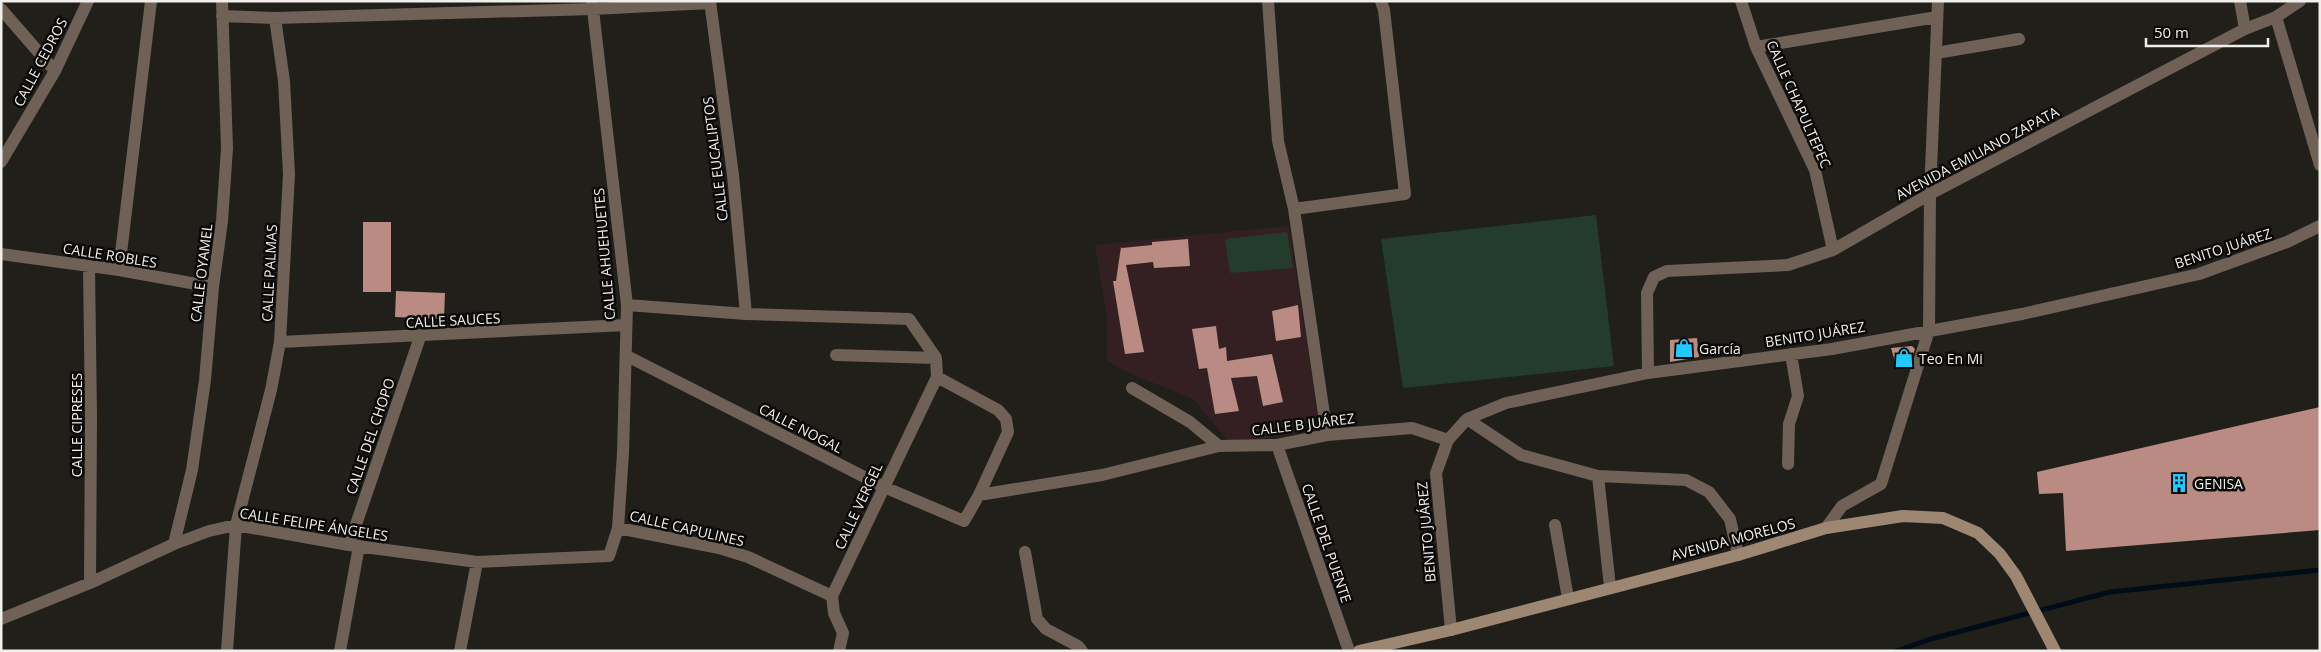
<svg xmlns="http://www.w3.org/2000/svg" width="2321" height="652" font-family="'Open Sans',sans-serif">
<rect width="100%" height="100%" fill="#211f1a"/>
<path fill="#342022" d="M1289,226L1320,430L1230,443L1193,399L1126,372L1107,360V318L1095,245Z"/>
<path fill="#233c2c" d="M1596,215L1614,366L1403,388L1381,239Z
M1287,232L1293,268L1230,273L1225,239Z"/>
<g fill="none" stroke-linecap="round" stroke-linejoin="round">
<path stroke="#000c17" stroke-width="5" d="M1896,651L1931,639L2110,592L2320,570"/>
</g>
<path fill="#b98b83" d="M363,222H391V292H363Z
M1188,239L1190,266L1154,268L1153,262L1126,265L1144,352L1125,354L1113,281H1116L1121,247L1122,248L1152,245V242Z
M396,291L445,293L444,319L395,317Z
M1298,305L1301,337L1276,341L1272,311Z
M1216,326L1219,349L1226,347L1227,361L1272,354L1283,402L1263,406L1257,376L1231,378L1239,411L1215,414L1207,368L1199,369L1192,329Z
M1697,338L1699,357L1670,362V340Z
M1912,346L1915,349L1909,366L1896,365L1891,348Z
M2320,407V530L2066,551L2063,493L2039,494L2037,472Z"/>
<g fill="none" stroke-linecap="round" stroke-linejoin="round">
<path stroke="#6f6155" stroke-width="12" d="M710,1L733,175L746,314
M1268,1L1278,141L1294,209L1327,435
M1741,1L1756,47L1815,170L1833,250
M2240,1L2245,29
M1,9L55,71
M222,16L275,18L593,9L710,3
M2276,17L2320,165
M1756,47L1937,17
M1936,53L2019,39
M1,162L55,71L88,1
M1294,209L1405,194L1384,10L1381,1
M1,254L119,270L213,287
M89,267L91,416L90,583
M119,270L151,1
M627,305L746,314L909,319L936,358L937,377L832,596L834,613L843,633L839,651
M280,342L626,325
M836,355L936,358
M627,356L884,487L964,521L979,495L1008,432L1006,419L998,410L937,377
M1648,373L1647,293L1654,277L1667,271L1788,265L1833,250L1930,194L2245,29L2276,17L2300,1
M1132,388L1190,422L1219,446
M1467,419L1521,455L1598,476L1686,480L1709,492L1730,519L1738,555
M1277,445L1349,651
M1788,464L1789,424L1798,396L1791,354
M1598,476L1610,587
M979,495L1102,475L1219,446L1277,445L1327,435L1412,428L1448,440
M1555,525L1568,598
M618,528L719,548L748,557L832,596
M1826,528L1842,506L1881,484L1929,330L1930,194L1938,1
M174,544L192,470L205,380L213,287L222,221L227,148L222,1
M349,545L420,337
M1025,552L1037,619L1046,629L1078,646L1082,651
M1,619L90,583L174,544L209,531L236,525L349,545L477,562L609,556L618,528L623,453L627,305L592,1
M1451,630L1436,473L1448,440L1467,419L1506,403L1648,373L1832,349L2022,314L2199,274L2287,242L2320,226
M227,651L236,525L271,390L280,342L289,174L284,81L275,18
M340,651L359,546
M460,651L477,562"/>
<path stroke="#9d8773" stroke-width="12" d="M1359,651L1451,630L1738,555L1826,528L1903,516L1943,518L1978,533L2000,554L2016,576L2055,651"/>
</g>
<defs>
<g id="shop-bare" transform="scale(1.5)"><path d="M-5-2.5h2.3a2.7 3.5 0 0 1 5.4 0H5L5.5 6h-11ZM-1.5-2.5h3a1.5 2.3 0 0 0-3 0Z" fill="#22c9fe" stroke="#0a0907" stroke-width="2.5" paint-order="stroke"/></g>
<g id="building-bare" transform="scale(1.5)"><path d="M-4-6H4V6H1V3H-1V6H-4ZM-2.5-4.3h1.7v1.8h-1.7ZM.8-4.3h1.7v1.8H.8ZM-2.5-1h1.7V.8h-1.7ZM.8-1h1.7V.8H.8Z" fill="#22c9fe" stroke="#0a0907" stroke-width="2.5" paint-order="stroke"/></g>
</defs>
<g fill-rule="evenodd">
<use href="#shop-bare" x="1684" y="348"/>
<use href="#shop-bare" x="1904" y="358"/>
<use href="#building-bare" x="2179" y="483"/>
</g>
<g text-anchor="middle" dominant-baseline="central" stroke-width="5" stroke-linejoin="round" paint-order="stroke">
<g font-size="14" fill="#f0efec" stroke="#0a0907">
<text transform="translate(40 62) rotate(-62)">CALLE CEDROS</text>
<text transform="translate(1799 104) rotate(66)">CALLE CHAPULTEPEC</text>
<text transform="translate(1977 153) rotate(-28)">AVENIDA EMILIANO ZAPATA</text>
<text transform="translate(715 159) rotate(-97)">CALLE EUCALIPTOS</text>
<text transform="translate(2223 248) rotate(-18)">BENITO JUÁREZ</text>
<text transform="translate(604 254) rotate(-95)">CALLE AHUEHUETES</text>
<text transform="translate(110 255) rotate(9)">CALLE ROBLES</text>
<text transform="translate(201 273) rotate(-83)">CALLE OYAMEL</text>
<text transform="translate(269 273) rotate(-87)">CALLE PALMAS</text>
<text transform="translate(453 320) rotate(-3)">CALLE SAUCES</text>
<text transform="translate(1815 334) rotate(-9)">BENITO JUÁREZ</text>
<text transform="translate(1303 424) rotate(-7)">CALLE B JUÁREZ</text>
<text transform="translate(76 425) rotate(-90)">CALLE CIPRESES</text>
<text transform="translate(801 428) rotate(27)">CALLE NOGAL</text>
<text transform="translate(370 436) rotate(-71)">CALLE DEL CHOPO</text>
<text transform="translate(858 506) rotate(-65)">CALLE VERGEL</text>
<text transform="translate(314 524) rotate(9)">CALLE FELIPE ÁNGELES</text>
<text transform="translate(687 528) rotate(13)">CALLE CAPULINES</text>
<text transform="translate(1426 532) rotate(-95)">BENITO JUÁREZ</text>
<text transform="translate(1733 539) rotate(-15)">AVENIDA MORELOS</text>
<text transform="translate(1327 543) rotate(71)">CALLE DEL PUENTE</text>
</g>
<g font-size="14" fill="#f0efec" stroke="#0a0907" text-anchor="start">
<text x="1699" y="348">García</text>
<text x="1919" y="358">Teo En Mi</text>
<text x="2194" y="483">GENISA</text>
</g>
</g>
<rect width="2321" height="652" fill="none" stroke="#f0efec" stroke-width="5"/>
<path d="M2146 38v8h122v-8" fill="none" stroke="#f0efec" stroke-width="2.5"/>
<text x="2154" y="38" font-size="15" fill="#f0efec" stroke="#0a0907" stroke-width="4" paint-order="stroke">50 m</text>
</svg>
